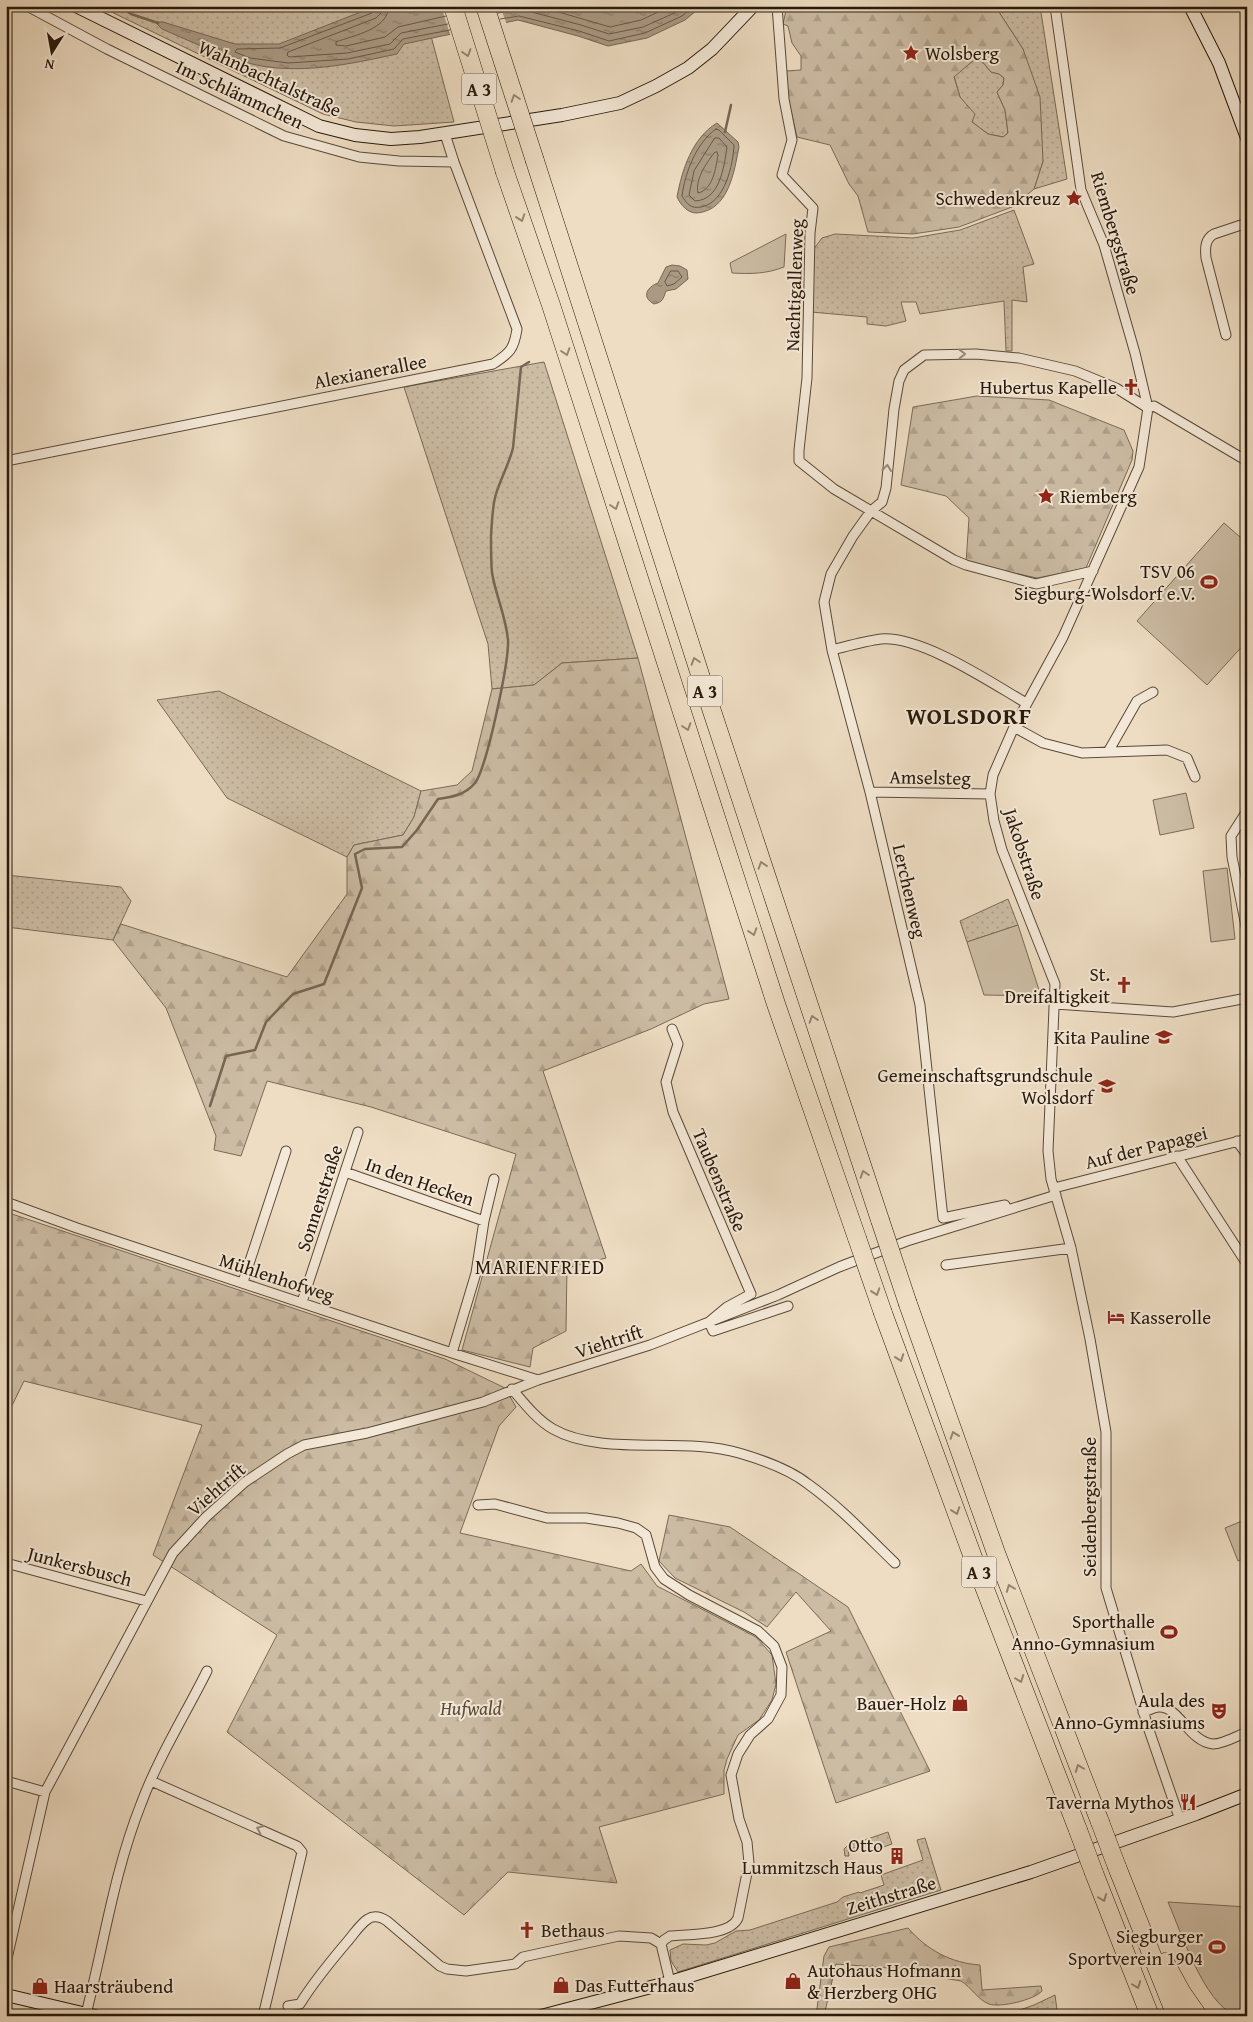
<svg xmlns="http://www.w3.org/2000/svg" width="1253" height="2022" font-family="'Gentium Book Plus',serif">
<defs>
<pattern id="grass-dots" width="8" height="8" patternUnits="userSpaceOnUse" patternTransform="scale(1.25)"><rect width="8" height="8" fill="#ccbca4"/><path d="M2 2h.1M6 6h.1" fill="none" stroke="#afa18c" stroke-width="1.8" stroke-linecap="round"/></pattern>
<pattern id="forest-firs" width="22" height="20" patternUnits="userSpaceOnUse" patternTransform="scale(1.25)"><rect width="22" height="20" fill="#ccbca4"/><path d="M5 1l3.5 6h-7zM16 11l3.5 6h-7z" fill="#afa18c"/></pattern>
<pattern id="water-ripples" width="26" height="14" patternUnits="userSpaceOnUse" patternTransform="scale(1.25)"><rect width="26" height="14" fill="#aa9a84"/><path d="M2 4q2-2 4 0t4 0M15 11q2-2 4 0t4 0" fill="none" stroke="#8a7d6a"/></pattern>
</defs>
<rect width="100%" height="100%" fill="#eeddc3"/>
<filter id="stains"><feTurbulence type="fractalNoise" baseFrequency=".004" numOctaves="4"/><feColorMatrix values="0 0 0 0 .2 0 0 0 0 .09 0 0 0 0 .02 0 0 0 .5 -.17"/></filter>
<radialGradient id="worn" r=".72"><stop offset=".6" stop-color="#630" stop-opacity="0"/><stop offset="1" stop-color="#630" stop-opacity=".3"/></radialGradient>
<path fill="url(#grass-dots)" stroke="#7a6a57" d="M99,6H423L454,122L394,126L356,122L323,114Z
M995,6H1040L1067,179L1034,189L1043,161L1023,49Z
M974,60H981L991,72L999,74L1004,78L1003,85L997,92L1005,110L1008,133L1003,137L988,134L972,122L966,105L960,97L954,76Z
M1014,210L1034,264L1023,267L1027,302L1012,300V351H1006L1004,301L920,314L916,302H901L906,321L886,326L867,324V317L811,312L813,250L822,238L835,234L913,238L960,230Z
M544,362L638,658L562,663L534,685L492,689L488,644L404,387Z
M219,691L421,791L414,817L403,835L354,845L347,857L227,798L157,700Z
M6,875L121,887L131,901L113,940L6,927Z
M1008,899L1018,925L967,942L960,921Z
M888,1832L892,1844L869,1852L867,1844L848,1850L849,1856H845L844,1849L847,1846Z
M925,1838L941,1890L678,1972L671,1961L670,1950L683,1944L706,1945L715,1943L736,1931L750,1930L837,1902L843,1897L859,1892L860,1893L884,1885L881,1875L923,1860L917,1840Z
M1055,1995L1057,2010L1054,2016H971L1020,2010L1034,2005Z"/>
<path fill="url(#forest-firs)" stroke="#7a6a57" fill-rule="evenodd" d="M787,6H995L1023,49L1040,97L1043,161L1034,189L1012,207L959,227L913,234L868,232L858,196L849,184L830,145L797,137L788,98L786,71L801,70V56L792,43L788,26L783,24ZM974,60H981L991,72L999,74L1004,78L1003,85L997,92L1005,110L1008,133L1003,137L988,134L972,122L975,114L960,97L954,77Z
M977,396L1049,400L1124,430L1133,451L1132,460L1086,568L1037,578L966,563L969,518L946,496L901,485L913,407Z
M638,658L729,999L704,1004L651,1029L543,1071L606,1258L567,1268L566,1331L533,1348L530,1367L462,1350L516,1154L371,1107L267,1081L241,1156L214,1150L216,1136L166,1008L113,940L121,924L287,977L347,894V857L354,845L403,835L414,817L421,791L457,785L472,771L492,689L534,685L562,663Z
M6,1212L445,1359L505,1388L516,1407L499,1426L460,1533L631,1571L641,1564L657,1586L756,1637L772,1655L776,1684L772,1700L759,1720L738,1735L727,1759L724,1770V1794L599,1827L617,1883L508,1872L464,1915L227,1732L277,1635L153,1555L202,1425L24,1381L6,1418Z
M669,1515L730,1527L848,1607L930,1771L836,1803L786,1652L831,1631L796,1592L767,1627L744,1612L675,1578L659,1561Z
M908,1928C927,1950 951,1963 980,1965L982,1990L1041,1986L1042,1991C1034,2000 1000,2008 989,2004C978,2000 971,1987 961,1981L903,1971L902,1969L836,1964L824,2016H816L824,1956L829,1947Z"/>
<path fill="#ccbca4" stroke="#7a6a57" d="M786,234L784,267C766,274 751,274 732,273L730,263Z
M1224,523L1247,543V641L1207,685L1137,621Z
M1186,793L1194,828L1160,835L1153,800Z
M1227,868L1235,939L1211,942L1203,871Z
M1018,925L1041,996L984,995L967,942Z
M1247,1519V1557L1238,1561L1225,1528Z
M1168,1902L1247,1907V2016C1243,2016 1238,2017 1235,2015C1204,2003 1181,1932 1168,1902Z"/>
<path fill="url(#water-ripples)" stroke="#766653" d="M376,6H702L685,20L647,38L608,46L578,36L518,20L404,44L397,54C350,64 297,76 248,63C219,55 190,41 162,29L155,22H163L235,44H279Z
M717,123L738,142L739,147C734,172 729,210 697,213C687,213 681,205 677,197C682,170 692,138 717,123Z
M672,265L680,266L687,270L688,279L676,289L666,291C663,299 663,302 654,304C641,297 647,287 658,283L666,267Z"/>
<path fill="#eeddc3" d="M441,6H500L507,25L451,37Z"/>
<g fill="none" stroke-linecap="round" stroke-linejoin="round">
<path stroke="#685947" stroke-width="1" d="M376,6L372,13L280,48L237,49L235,52L250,58L288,63L348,59L394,49L403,39L450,30
M382,6L381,13L376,18L288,52L287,55L289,57L347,53L390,44L401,33L448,24
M389,6C388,30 354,35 336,42V45L346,46L385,37L398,27L446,16
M538,6L610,27L641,20L671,6
M498,13L520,9L581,25L609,34L643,27L679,11L684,6
M500,19L519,16L579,31L609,41L645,33L682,16L694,6
M716,129L719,130L734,145C733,165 725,203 701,207C691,209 687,204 682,196C685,173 696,143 716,129Z
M715,138H719L727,147C724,167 720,200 695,201L689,195L694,171Z
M717,152L718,155C716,167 713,190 698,193C695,179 706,164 714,153Z
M671,271H678L682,277L674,284L667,286L665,282Z"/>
<path stroke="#766653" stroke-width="2.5" d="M120,6L131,14L158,23
M725,132L731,105
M210,1106L226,1056L255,1050L266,1022L293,994L324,984L362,888L355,854L365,849L402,847L417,830L438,799C452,797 465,795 475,783C487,767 509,662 508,640C506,617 496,596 492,573C491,562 491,547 491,536C492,523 492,507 496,494C501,478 509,464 513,448L521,367L529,362"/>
<g stroke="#594938" stroke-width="11">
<path id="street" d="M27,6L107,49L284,136L359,157L399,161L454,162
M777,6L784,99L792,140L782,175L813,208L810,233L807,378L799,450V461L834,489L954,560L966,565L1036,584L1093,571
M1055,6L1081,190L1104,245L1135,353L1148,408L1139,467L1063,637L1014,727L993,775L990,794L994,821L1002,850L1055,984L1048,1151L1051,1179L1071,1248L1090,1339L1106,1432V1588L1149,1730L1180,1820
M1226,335L1206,258C1205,248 1205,239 1214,234L1247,223
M1148,408L1154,406L1247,461
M6,461L493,364C510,353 514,349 517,329L454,162L445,134
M832,650C848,646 865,641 881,639C922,636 990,682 1026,703
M1014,727L1043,743L1082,753L1167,750L1187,758L1195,777
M1108,752L1137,701L1153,692
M870,792L990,794
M1247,811L1231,836L1232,857L1247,931
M1055,1004L1173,1012L1247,998
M672,1029L678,1044L666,1082L673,1112L751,1294L727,1307L709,1322L713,1331L788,1306
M1237,1141L1247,1155
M1177,1156L1247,1264
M345,1172L484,1221
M1054,1188L1247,1139
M6,1202L77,1228L452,1353L538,1380
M1005,1205L943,1218L920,1005L870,792L832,650L824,602L831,574L853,536L871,511L882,502L886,488L894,409L899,381L904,370L924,355L976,354L1019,358L1075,371L1116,388L1148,408
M946,1265L1071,1248
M243,1282L286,1151
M302,1302L358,1132
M452,1353L476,1273L484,1221L494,1179
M512,1389C524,1403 537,1420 553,1429C602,1457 684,1436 739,1453C763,1460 789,1469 808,1484C840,1507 867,1536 895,1563
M478,1505L495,1504L547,1518H586L618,1523L636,1528L646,1535L655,1567L664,1579L689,1595L758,1631L774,1646L782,1667L781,1695L768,1719L750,1735L738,1754L731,1775L739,1819L747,1842L749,1863L738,1918C730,1936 689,1934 670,1936L664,1940L661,1944L670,1982
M6,1563L146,1601
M1143,1712C1148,1711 1154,1707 1159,1707C1179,1706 1189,1742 1213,1744C1223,1744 1237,1736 1247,1732
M6,1781L45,1792
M151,1781L297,1846L302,1852L263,2016
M6,1963L45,1792L173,1553L206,1517L245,1482L287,1454L304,1445L367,1433L483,1402L538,1380L650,1345L778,1295L839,1267L907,1241L1056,1195
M288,2006L300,2004C314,1981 330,1962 347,1942C354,1934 360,1924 368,1919C374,1915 381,1917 387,1921L440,1966L447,1969L466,1971L515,1964L523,1957L619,1936L651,1938L661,1944
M86,2014C104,1944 114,1872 141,1804C158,1758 185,1715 207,1671"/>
</g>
<g stroke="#27180a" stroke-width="14">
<path id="secondary" d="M76,6L319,126L355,135L391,139L420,137L562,115L620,103L656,86L688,68L712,49L753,6
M1190,6L1219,63L1247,138
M6,1995L95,2016
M541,2016L670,1982L1031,1872L1196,1814L1247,1794"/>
</g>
<g stroke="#27180a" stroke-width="19">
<path id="highway" d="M535,161L705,690L880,1220
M505,172L551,305L776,1004L857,1238
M908,1304L996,1553L1100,1822
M883,1313L978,1571L1078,1830
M1117,1867L1176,2016
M1094,1873L1150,2016
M1165,1962L1182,1993L1198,2016"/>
</g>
<use href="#street" stroke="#f4e9d8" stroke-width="9"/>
<use href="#secondary" stroke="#f4e9d8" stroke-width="12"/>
<use href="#highway" stroke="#eeddc3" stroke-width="18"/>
<g stroke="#27180a" stroke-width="19" stroke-linecap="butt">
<path id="highway-bridge" d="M453,6L505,172
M485,6L535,161
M880,1220L908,1304
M857,1238L883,1313
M1100,1822L1117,1867
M1078,1830L1094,1873"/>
</g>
<use href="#highway-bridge" stroke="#eeddc3" stroke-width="18"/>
</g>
<defs><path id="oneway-chevron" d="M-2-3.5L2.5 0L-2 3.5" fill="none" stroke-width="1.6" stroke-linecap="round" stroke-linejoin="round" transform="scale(1.25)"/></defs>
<g stroke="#948470">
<use href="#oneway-chevron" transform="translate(467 53) rotate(72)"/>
<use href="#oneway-chevron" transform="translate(515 98) rotate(-108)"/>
<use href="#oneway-chevron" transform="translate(521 218) rotate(71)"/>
<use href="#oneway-chevron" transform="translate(566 352) rotate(72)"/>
<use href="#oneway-chevron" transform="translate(615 506) rotate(72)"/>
<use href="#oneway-chevron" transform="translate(695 661) rotate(-108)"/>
<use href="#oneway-chevron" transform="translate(687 727) rotate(72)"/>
<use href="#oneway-chevron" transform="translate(762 865) rotate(-108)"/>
<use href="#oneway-chevron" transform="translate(753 932) rotate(72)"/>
<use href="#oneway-chevron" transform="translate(813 1019) rotate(-108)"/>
<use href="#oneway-chevron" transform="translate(864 1174) rotate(-108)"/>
<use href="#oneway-chevron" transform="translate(876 1292) rotate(71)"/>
<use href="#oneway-chevron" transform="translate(900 1358) rotate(70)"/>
<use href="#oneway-chevron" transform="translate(954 1435) rotate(-109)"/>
<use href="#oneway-chevron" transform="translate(956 1511) rotate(70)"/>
<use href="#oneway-chevron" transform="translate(1010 1588) rotate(-111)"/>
<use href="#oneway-chevron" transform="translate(1020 1679) rotate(69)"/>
<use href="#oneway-chevron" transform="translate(1079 1768) rotate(-111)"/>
<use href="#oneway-chevron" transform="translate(1103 1898) rotate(69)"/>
<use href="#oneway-chevron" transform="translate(1137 1985) rotate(69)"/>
</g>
<g stroke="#988b7b">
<use href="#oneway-chevron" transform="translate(962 354)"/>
<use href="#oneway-chevron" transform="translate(887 468) rotate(-84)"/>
<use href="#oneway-chevron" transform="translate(260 1829) rotate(-156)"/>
</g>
<defs>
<g id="sight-bare" transform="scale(1.35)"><path d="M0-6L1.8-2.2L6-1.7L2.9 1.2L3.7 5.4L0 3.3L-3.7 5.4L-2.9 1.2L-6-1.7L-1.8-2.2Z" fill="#8f2418" stroke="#f4e9d8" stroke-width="2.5" paint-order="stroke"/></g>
<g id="church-bare" transform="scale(1.35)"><path d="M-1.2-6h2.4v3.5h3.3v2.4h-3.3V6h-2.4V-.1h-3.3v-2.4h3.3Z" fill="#8f2418" stroke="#f4e9d8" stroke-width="2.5" paint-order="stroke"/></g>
<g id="stadium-bare" transform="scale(1.35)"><path d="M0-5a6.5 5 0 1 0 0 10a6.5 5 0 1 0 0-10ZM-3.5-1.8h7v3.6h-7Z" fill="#8f2418" stroke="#f4e9d8" stroke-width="2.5" paint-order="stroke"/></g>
<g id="school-bare" transform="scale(1.35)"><path d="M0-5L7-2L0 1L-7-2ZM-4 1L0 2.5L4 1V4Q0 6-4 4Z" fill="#8f2418" stroke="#f4e9d8" stroke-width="2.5" paint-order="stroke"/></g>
<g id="hotel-bare" transform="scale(1.35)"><path d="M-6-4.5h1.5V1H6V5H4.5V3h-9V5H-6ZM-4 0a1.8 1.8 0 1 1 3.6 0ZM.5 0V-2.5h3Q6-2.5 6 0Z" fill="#8f2418" stroke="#f4e9d8" stroke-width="2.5" paint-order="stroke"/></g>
<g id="shop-bare" transform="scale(1.35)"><path d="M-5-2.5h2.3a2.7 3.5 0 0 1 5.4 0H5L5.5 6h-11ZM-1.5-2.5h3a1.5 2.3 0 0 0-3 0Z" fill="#8f2418" stroke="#f4e9d8" stroke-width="2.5" paint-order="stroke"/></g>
<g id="theatre-bare" transform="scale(1.35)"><path d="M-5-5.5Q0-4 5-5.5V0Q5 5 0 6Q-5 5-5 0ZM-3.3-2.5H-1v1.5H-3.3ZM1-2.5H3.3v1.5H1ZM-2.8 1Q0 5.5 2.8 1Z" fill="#8f2418" stroke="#f4e9d8" stroke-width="2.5" paint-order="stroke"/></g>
<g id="restaurant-bare" transform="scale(1.35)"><path d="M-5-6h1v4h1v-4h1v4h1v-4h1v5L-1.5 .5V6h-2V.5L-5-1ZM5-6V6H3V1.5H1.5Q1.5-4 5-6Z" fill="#8f2418" stroke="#f4e9d8" stroke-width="2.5" paint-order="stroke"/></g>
<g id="building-bare" transform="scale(1.35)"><path d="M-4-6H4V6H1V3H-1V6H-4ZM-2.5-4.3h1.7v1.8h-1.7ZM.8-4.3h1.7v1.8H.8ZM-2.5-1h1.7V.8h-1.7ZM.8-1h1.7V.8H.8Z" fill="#8f2418" stroke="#f4e9d8" stroke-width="2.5" paint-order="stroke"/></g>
</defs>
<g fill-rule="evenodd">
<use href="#sight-bare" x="911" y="53"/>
<use href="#sight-bare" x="1074" y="198"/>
<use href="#church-bare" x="1131" y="387"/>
<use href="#sight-bare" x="1046" y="496"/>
<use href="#stadium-bare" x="1209" y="582"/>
<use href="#church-bare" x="1124" y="985"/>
<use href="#school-bare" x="1164" y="1037"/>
<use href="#school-bare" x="1107" y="1086"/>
<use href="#hotel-bare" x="1116" y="1317"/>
<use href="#stadium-bare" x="1169" y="1632"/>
<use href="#shop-bare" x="960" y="1703"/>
<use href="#theatre-bare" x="1219" y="1711"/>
<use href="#restaurant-bare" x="1188" y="1802"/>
<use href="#building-bare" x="897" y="1856"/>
<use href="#church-bare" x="527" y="1930"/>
<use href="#stadium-bare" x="1217" y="1947"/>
<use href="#shop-bare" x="793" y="1981"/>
<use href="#shop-bare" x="561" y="1985"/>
<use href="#shop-bare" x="40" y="1986"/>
</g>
<g text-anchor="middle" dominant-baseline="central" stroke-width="4" stroke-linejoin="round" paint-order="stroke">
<g fill="#f4e9d8" stroke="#645748" stroke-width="1">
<rect x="461.5" y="73.5" width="35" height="31" rx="4"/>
<rect x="687.5" y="675.5" width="35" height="31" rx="4"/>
<rect x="961.5" y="1556.5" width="35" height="31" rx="4"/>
</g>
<g font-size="18" font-weight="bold" fill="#27180a">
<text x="479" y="89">A 3</text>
<text x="705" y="691">A 3</text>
<text x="979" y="1572">A 3</text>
</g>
<g font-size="19" fill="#27180a" stroke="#f4e9d8" text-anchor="end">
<text x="925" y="53" text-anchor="start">Wolsberg</text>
<text x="1060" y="198">Schwedenkreuz</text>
<text x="1117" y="387">Hubertus Kapelle</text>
<text x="1060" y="496" text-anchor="start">Riemberg</text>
<text x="1195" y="571">TSV 06<tspan x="1195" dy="22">Siegburg-Wolsdorf e.V.</tspan></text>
<text x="1110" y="974">St.<tspan x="1110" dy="22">Dreifaltigkeit</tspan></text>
<text x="1150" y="1037">Kita Pauline</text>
<text x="1093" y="1075">Gemeinschaftsgrundschule<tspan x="1093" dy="22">Wolsdorf</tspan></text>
<text x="1130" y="1317" text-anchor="start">Kasserolle</text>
<text x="1155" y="1621">Sporthalle<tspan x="1155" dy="22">Anno-Gymnasium</tspan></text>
<text x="1205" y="1700">Aula des<tspan x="1205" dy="22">Anno-Gymnasiums</tspan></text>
<text x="946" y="1703">Bauer-Holz</text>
<text x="1174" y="1802">Taverna Mythos</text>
<text x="883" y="1845">Otto<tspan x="883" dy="22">Lummitzsch Haus</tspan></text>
<text x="541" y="1930" text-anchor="start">Bethaus</text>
<text x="1203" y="1936">Siegburger<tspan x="1203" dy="22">Sportverein 1904</tspan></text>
<text x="807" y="1970" text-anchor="start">Autohaus Hofmann<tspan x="807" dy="22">&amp; Herzberg OHG</tspan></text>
<text x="575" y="1985" text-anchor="start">Das Futterhaus</text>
<text x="54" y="1986" text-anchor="start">Haarsträubend</text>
</g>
<g font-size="19" fill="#27180a" stroke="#f4e9d8">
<text transform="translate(270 78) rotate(25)">Wahnbachtalstraße</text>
<text transform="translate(240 94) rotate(25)">Im Schlämmchen</text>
<text transform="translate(1116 233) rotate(73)">Riembergstraße</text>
<text transform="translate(794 285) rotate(-88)">Nachtigallenweg</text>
<text transform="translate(370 371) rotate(-11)">Alexianerallee</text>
<text transform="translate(930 777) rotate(1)">Amselsteg</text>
<text transform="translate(1025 854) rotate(72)">Jakobstraße</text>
<text transform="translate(910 891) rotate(77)">Lerchenweg</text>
<text transform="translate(1146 1147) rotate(-14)">Auf der Papagei</text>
<text transform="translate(720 1180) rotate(67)">Taubenstraße</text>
<text transform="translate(420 1181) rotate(19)">In den Hecken</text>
<text transform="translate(319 1198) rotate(-72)">Sonnenstraße</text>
<text transform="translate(277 1277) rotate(18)">Mühlenhofweg</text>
<text transform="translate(609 1341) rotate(-18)">Viehtrift</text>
<text transform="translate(216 1489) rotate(-41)">Viehtrift</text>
<text transform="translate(1089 1507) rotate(-90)">Seidenbergstraße</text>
<text transform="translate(80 1566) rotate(15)">Junkersbusch</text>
<text transform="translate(891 1895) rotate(-17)">Zeithstraße</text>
</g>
<g font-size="19" font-style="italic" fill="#594938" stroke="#f4e9d8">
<text x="471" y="1708">Hufwald</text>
</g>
<g font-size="20" letter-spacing="1" fill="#27180a" stroke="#f4e9d8">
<text x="540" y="1266">MARIENFRIED</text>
</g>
<g font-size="24" font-weight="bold" letter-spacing="1" fill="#27180a" stroke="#f4e9d8">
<text x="969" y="715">WOLSDORF</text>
</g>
</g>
<rect width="1253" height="2022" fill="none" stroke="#eeddc3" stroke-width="25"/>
<rect x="8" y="8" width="1238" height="2007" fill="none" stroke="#27180a" stroke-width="2.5"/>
<rect x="12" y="12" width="1228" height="1997" fill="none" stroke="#27180a"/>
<g transform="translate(52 52) rotate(191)" stroke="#f4e9d8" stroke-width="4" paint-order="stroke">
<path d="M0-4L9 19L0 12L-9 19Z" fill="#27180a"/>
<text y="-8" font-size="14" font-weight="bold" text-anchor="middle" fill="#27180a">N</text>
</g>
<rect width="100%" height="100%" filter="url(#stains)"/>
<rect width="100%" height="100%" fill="url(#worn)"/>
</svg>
